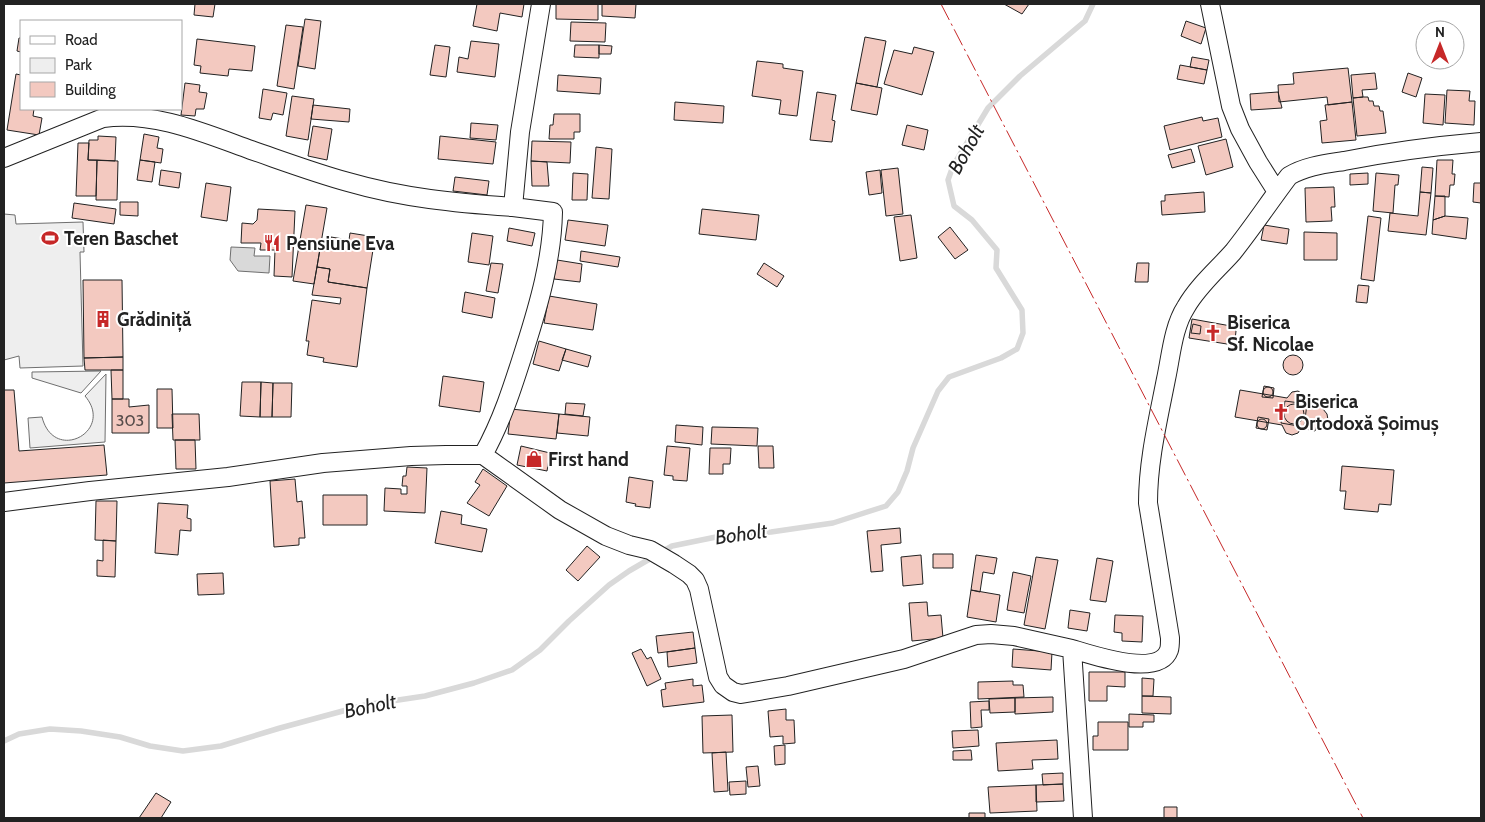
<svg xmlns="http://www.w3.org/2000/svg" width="1485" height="822" font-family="Cabin,sans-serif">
<rect width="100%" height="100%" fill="#fff"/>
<path fill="#eee" stroke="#6f6f6f" d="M4,214L15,215L16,224L83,222L84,252H80L83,366L20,368L19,356L4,360Z
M101,371L81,393L32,378V372Z
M106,374L105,442L30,448L28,418L42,417C54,464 115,431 85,396Z"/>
<path fill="#d9d9d9" stroke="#6f6f6f" d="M231,247L255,248L254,256H270L269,273L238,271L230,260Z"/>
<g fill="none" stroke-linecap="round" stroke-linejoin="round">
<path stroke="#d9d9d9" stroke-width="5.5" d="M4,741L19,734L50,729L81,731L120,737L150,746L183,751L221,746L280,728L365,705L425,696L474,683L512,670L540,650L569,621L609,585L629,571L672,546L721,536L771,532L833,523L886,506L898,492L907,471L913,448L938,391L949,377L1001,358L1017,349L1023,333L1022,310L996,268L997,250L972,220L954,206L948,180L953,166L988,108L1020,76L1085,21L1093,4"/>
</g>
<path fill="#f3c9c0" stroke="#222" d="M195,4H215L213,17L194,15Z
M477,4H524L522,17L500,13L497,31L473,26Z
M556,4H598V20L556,19Z
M602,4H636L635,18L602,16Z
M1004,4H1029L1022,14Z
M305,19L321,21L315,69L298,66Z
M1186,21L1206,28L1201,44L1181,36Z
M571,22L606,23L605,42L570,41Z
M286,25L303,27L294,89L277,86Z
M865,37L886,41L877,87L856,83Z
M19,38H21V52L17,51Z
M197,39L255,46L252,71L229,69L228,76L200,73L201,66L194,65Z
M471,41L499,44L495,77L457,72L459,57L468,59Z
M435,45L450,47L446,77L430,75Z
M575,45H599V58L574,57Z
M599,45L612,46L611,54H599Z
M914,47L934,52L922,95L884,84L894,50L912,54Z
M1192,57L1209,60L1207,70L1190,67Z
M757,61L783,64V68L803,71L797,116L779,114L781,100L752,96Z
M1180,65L1207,70L1204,84L1177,79Z
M1348,68L1352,102L1328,105L1327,97L1279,102L1278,85L1294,84L1293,73Z
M1375,73L1377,89L1362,90L1363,97L1353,98L1351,75Z
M1408,73L1422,78L1416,97L1402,92Z
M16,74L21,75V109H34L33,116L42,118L39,135L7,130Z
M558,75L601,78L600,94L557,91Z
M185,83L200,85L199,92L207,93L204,109H196L195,116L181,115Z
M856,83L882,88L877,115L851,110Z
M263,89L287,93L283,115L273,113L271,120L259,118Z
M1447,90L1470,91L1469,101H1475L1474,125L1445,123Z
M817,92L836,95L832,120L835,121L832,142L810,140Z
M1278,92L1282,108L1251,110L1250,94Z
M1425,94L1445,95L1443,125L1423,123Z
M292,96L314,99L308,140L286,136Z
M1363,97H1368L1369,101H1373L1374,106H1379L1380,111H1383L1386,133L1357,136L1353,98Z
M675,102L724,106L723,123L674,120Z
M1352,102L1356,140L1322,143L1320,121L1327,120L1325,105Z
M313,105L350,109L349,122L311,119Z
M554,114H580V132H574V139H549L550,125H553Z
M1202,117L1203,121L1218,118L1222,137L1170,150L1164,126Z
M471,123L498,125L496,140L470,138Z
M907,125L928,130L924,150L902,145Z
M313,126L332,129L327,160L308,156Z
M144,134L159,137L157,148L163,149L161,163L140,160Z
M98,136L116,137L115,161L88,160L89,140H98Z
M440,136L496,142L493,164L438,159Z
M1226,139L1233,167L1206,175L1198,146Z
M532,141L571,142L570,163L531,161Z
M78,143H89L88,160H97L96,196H76Z
M596,147L612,149L609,199L592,198Z
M1191,149L1195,162L1172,168L1168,155Z
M97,160L118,161L117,200H96Z
M140,160L155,162L152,182L137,180Z
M1437,160H1453L1452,174H1455L1454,185H1450L1449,197L1435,196Z
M531,161L547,162L549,186H532Z
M1422,167L1433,168L1431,193L1420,192Z
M898,168L903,214L886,216L881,170Z
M161,170L181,173L179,188L159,185Z
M880,170L882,193L869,195L866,172Z
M573,173L588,174L587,200H572Z
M1368,173V184L1350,185V174Z
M1376,173L1399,175L1398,185H1395L1393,213L1373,211Z
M455,177L489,181L487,195L453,191Z
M206,183L231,187L227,221L201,217Z
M1474,183H1481V203L1473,202Z
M1334,187L1335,207H1331L1332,221L1306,222L1305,188Z
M1204,192L1205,212L1162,215L1161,201H1165V195Z
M1420,192L1431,193L1426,235L1388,231L1390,213L1418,216Z
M1435,196H1445V216L1433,220Z
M120,202H138V216L120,215Z
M74,203L116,209L114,224L72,218Z
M306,205L327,208L314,284L293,281Z
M258,209L295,211L292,277L274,276L275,250H260L261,243H241L242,223L253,224L257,220Z
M702,209L759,215L756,240L699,234Z
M911,215L917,258L900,261L894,217Z
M1368,216L1381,218L1374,281L1361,279Z
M1445,216L1468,218L1466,239L1432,234L1433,220Z
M568,220L608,225L605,246L565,240Z
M1264,225L1289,229L1287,244L1261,240Z
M950,227L968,250L955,259L938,237Z
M509,228L535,233L532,246L507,241Z
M1304,232L1337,233V260H1304Z
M350,233L375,237L367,288L328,282L330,269L317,267L321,243L330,245L331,237L349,240Z
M472,233L493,236L489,265L468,262Z
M581,251L620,257L618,267L580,261Z
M557,260L582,264L580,282L554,279Z
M491,263L503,264L498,293L486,291Z
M764,263L784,276L777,287L757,274Z
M1137,263H1149L1148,282H1135Z
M317,267L330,269L328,282L367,288L357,367L323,362L324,358L307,355L309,341H306L312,300L340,304L341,298L312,295Z
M83,280H122L123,357L84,358Z
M1358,285L1369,286L1367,303L1356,302Z
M465,292L495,298L492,318L462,312Z
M549,296L597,304L593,330L544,323Z
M1192,319L1231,326L1236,331L1235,340L1227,344L1189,338Z
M1193,324L1201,326L1200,334L1191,333Z
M539,341L566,349L559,371L533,364Z
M566,349L591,356L588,367L562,360Z
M1283 365a10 10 0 1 1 20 0a10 10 0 1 1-20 0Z
M123,357V370H85L84,358Z
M111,370H123V399H112Z
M443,376L484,382L480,412L439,406Z
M242,382H261L260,417L240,416Z
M261,382L273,383L272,417H260Z
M273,383H292L291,417H272Z
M1264,386L1274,388L1273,398L1262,397Z
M1263 392a5 5 0 1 1 10 0a5 5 0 1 1-10 0Z
M157,389H172L173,428H157Z
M4,390H14L19,451L104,445L107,475L4,483Z
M1240,390L1287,398L1292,392L1298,391L1304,395L1306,401L1320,404V407L1323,409L1327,414L1328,420L1324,425L1316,427L1315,431L1301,428L1298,433L1292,435L1286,433L1282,425L1235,417Z
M112,399H129V407L149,405V433H112Z
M1285,401L1307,404L1304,427L1281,423Z
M566,403L585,404L583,416L565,414Z
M1284 414a10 10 0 1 1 20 0a10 10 0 1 1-20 0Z
M511,409L559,414L556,439L508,434Z
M172,414H199L200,440H173Z
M559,414L590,417L588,436L557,433Z
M1258,417L1269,419L1267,430L1256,428Z
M1257 424a5 5 0 1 1 10 0a5 5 0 1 1-10 0Z
M676,425L703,427L702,445L675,442Z
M712,427L758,428L757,446L711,444Z
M175,440H195L196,469H176Z
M521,446L550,453L547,471L517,465Z
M667,446L690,448L687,481L673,480V476L664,475Z
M758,446H773L774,468H759Z
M710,448H731L730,464H723V474H709Z
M1342,466L1394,470L1391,505L1379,504L1378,512L1344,509L1346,491H1340Z
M407,467L427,468L425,513L384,511L385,488L401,489V494H407V486H402L403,476H406Z
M483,469L507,486L489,516L467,503L480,485L475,482Z
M629,477L653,481L650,508L635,506L636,504L626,502Z
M295,479L297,502L302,501L305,538H299V545L274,547L270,481Z
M323,495H367V525H323Z
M96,501H117L116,541L95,540Z
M158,503L188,505L187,518L191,519V531L180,530L178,555L155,553Z
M441,511L462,515L461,524L487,529L482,552L435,543Z
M900,528L901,543L881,545L883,571L871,572L867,531Z
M103,540L116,541L115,577L97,576V560L103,561Z
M587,546L600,557L578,581L566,570Z
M933,554H953V568H933Z
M921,555L923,584L903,586L901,557Z
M976,555L997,558L994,574L983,572L980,592L971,590Z
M1036,557L1058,560L1045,629L1024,625Z
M1097,558L1113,561L1106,602L1090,600Z
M1013,572L1031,576L1024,613L1007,610Z
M223,573L224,594L198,595L197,574Z
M971,590L1000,595L996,622L967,617Z
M927,602L928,616L941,615L943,638L912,641L909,603Z
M1070,610L1090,613L1087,631L1068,628Z
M1115,615L1143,616L1142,642L1122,641V633L1114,632Z
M693,632L695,648L658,653L656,636Z
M695,648L697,663L668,667L667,652Z
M641,649L647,659L651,657L661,679L647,686L632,653Z
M1013,649L1052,652L1051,670L1012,667Z
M1089,672H1125V687L1107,686V701H1089Z
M1142,678L1154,679L1153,696H1142Z
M693,679V686L702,685L704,702L663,707L661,690L666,689L665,683Z
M1013,681V685H1023L1024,697L978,699V682Z
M1142,696L1171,697V714L1142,713Z
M1053,697V712L1015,714V698Z
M1015,698V712L990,713L989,699Z
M989,701V710H981L982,727L971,728L970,702Z
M786,709V720H794L795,743L783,744V736L770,737L768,711Z
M1129,714L1154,715V722H1143V727H1129Z
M732,715L733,752L703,753L702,716Z
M1098,722H1128V750H1093V736H1098Z
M978,730L979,746L953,748L952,731Z
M1057,740L1058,759L1032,760L1033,769L998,771L996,743Z
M785,745V764L775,765L774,746Z
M971,750L972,760H953V751Z
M726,752L728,791L714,792L712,753Z
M758,766L760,786L748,787L746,767Z
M1063,773V784L1043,785L1042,774Z
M746,781V794L730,795L729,782Z
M1063,784L1064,801L1036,802V785Z
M1036,785L1037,811L990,813L988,787Z
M156,793L171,802L161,818H139Z
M1164,807H1177V818H1164Z
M969,813H985V818H969Z"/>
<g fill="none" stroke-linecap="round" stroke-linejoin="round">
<g stroke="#222" stroke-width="20">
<path id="street" d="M1210,4L1231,106L1240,129L1258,162L1277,192
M4,158L103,118C154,111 204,133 251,150C283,161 315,173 348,182C403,198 456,203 513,207
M483,455C502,421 513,386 525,348C539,304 552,259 553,212L513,207L520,132L541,4
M4,502L90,491L228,477L323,463L411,456L446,455H483L560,510L606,536L629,545L650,550L674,564L689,574L695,580L699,589L718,677L723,685L733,692L741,694L788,686L904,659L976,635L991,634L1014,636L1072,649
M1083,818L1072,649C1092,655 1159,678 1169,650C1170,647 1170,642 1170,638L1148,503C1148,461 1158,420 1166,379C1171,356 1173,327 1186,307C1198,286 1217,270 1233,252C1253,227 1270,201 1289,176C1306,166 1325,164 1344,161C1389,152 1435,146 1481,142"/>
</g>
<use href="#street" stroke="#fff" stroke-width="18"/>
<path stroke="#c62828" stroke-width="1" stroke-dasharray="18 4 2.5 4" stroke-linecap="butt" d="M941,4L1363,818"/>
</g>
<defs>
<g id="stadium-bare" transform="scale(1.35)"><path d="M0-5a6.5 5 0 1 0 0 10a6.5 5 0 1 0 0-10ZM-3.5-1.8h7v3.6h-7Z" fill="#c62828" stroke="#fff" stroke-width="2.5" paint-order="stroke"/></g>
<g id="restaurant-bare" transform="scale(1.35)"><path d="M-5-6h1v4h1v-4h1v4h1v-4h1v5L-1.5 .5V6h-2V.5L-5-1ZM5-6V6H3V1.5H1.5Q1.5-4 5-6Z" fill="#c62828" stroke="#fff" stroke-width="2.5" paint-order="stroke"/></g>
<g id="building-bare" transform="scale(1.35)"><path d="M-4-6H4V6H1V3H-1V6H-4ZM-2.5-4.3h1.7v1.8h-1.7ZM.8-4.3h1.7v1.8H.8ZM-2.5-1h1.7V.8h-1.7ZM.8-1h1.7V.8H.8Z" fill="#c62828" stroke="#fff" stroke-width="2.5" paint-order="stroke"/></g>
<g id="church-bare" transform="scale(1.35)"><path d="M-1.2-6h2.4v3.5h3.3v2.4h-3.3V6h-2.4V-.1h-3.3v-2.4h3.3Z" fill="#c62828" stroke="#fff" stroke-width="2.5" paint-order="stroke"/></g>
<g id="shop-bare" transform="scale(1.35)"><path d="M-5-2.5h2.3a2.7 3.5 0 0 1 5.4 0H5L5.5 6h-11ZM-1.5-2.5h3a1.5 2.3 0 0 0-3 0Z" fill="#c62828" stroke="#fff" stroke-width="2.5" paint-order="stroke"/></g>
</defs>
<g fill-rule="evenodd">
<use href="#stadium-bare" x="50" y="238"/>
<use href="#restaurant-bare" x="272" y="243"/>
<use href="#building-bare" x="103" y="319"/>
<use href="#church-bare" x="1213" y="333"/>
<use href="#church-bare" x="1281" y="412"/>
<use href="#shop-bare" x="534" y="459"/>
</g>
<g text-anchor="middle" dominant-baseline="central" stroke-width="4" stroke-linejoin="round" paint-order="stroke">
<g font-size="16" fill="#564c4a">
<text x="130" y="420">303</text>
</g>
<g font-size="19" font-weight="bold" fill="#222" stroke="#fff" text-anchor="start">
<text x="64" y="238">Teren Baschet</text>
<text x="286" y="243">Pensiune Eva</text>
<text x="117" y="319">Grădiniță</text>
<text x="1227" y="322">Biserica<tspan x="1227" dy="22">Sf. Nicolae</tspan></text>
<text x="1295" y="401">Biserica<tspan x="1295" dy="22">Ortodoxă Șoimuș</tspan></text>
<text x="548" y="459">First hand</text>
</g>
<g font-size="20" font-style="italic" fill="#222" stroke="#fff">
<text transform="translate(966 149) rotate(-61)">Boholt</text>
<text transform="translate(741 534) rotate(-8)">Boholt</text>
<text transform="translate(370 706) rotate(-12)">Boholt</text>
</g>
</g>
<rect width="1485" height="822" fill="none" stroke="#222222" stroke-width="10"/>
<rect x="20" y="20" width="162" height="90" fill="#ffffff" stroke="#a7a7a7"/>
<rect x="30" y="36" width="25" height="8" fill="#ffffff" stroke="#a7a7a7"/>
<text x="65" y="45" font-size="15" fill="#222222">Road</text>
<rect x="30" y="58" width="25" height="15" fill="#eeeeee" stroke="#a7a7a7"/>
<text x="65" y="70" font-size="15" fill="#222222">Park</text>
<rect x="30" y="82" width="25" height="15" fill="#f3c9c0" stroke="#a7a7a7"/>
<text x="65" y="95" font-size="15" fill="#222222">Building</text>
<g transform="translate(1440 45)"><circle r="24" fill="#ffffff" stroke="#a7a7a7"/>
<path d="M0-4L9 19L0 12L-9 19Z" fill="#c62828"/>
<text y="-8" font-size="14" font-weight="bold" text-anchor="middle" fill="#222222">N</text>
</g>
</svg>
